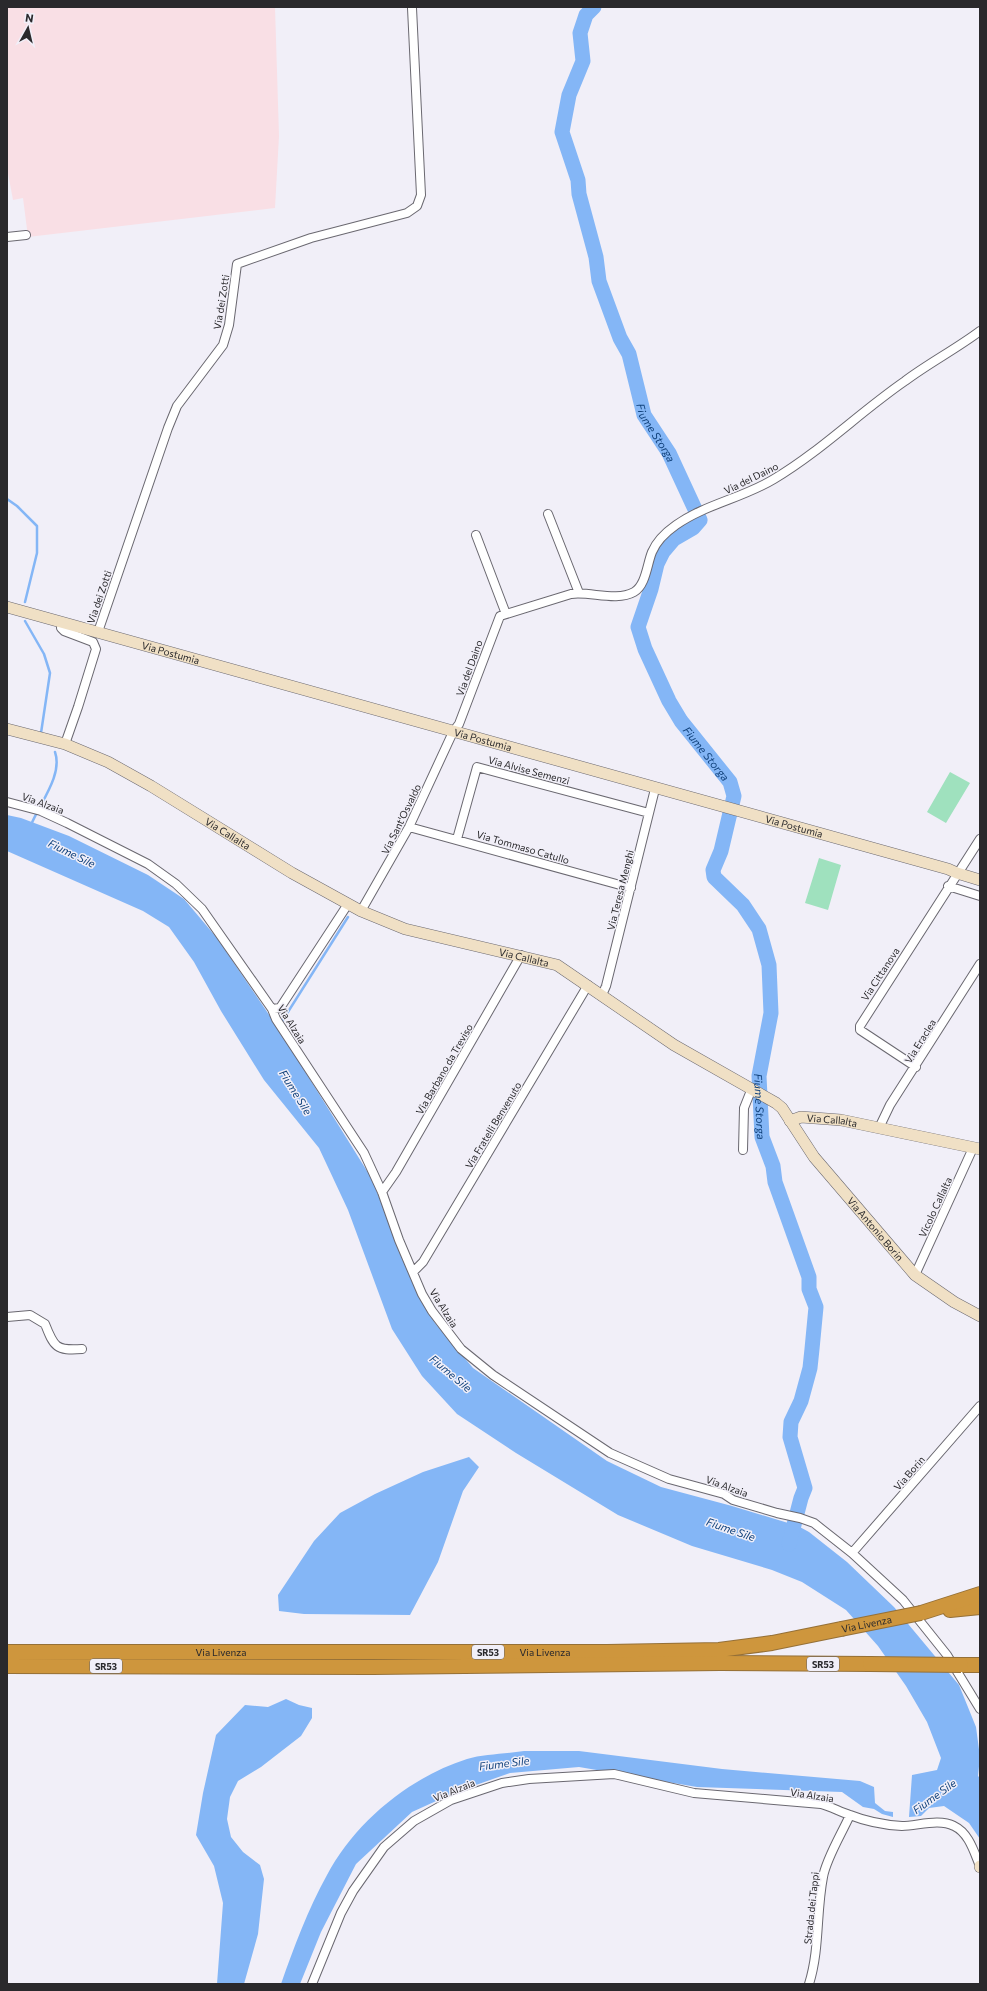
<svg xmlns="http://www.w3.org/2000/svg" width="987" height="1991" font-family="Commissioner,sans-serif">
<rect width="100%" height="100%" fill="#f1eff8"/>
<path fill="#f9dfe5" d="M7,7H275L279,136L275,208L28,237L23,198L13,200L7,168Z"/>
<path fill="#9fe1be" d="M950,772L970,783L946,823L927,812Z
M819,858L841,865L828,910L805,903Z"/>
<path fill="#84b6f6" d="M7,815L21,818L69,836L148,875L184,899L217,938L278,1028L372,1179L403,1259L413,1272L435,1323L473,1368L607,1461L661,1487L732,1506L798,1526L809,1532L847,1562L894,1607L959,1685L976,1727L980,1757L978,1776L980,1778V1839L969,1823L944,1806L929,1808L921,1816L909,1817L912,1775L937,1770L941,1758L927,1722L906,1686L878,1646L846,1610L802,1582L772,1570L692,1546L618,1515L516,1453L457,1414L422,1376L392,1329L348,1210L319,1148L264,1080L221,1011L194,962L169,927L143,911L7,851Z
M469,1457L479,1467L463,1491L438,1562L410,1615L304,1614L279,1611L278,1595L314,1541L340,1513L375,1494L423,1472Z
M286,1699L299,1705L312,1708V1718L301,1736L261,1767L238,1781L230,1797L227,1819L231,1837L243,1852L260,1865L264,1879L258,1934L244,1984H217L223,1903L214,1866L196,1835L203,1793L216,1735L245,1705L268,1707Z
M524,1751H579L722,1769L860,1781L874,1787L875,1803L885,1811L893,1812V1817L882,1814L874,1809L863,1807L842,1792L697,1787L579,1767L510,1773L456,1792L412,1812L356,1864L321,1932L300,1984H281C294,1947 308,1909 327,1875C355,1822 410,1777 467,1759C484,1754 506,1754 524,1751Z"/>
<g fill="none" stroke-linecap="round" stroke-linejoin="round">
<path stroke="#84b6f6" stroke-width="2.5" d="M7,499L17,506L37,526V553L25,602
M25,621L44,654L50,673L41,733
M31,825C40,803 63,775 55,752
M281,1023L348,917"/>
<path stroke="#84b6f6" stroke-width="15" id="s1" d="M594,7L586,15L580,33L583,61L569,95L562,132L578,180L579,194L596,257L599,281L620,338L629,354L644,415L669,453L700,520L693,528L674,539L663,552L657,564L651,589L638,627L645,649L669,701L681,721L730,782L734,796L721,851L713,870L714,877L743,905L759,929L769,965L771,1013L759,1076L762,1137L773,1166L775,1182L809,1277V1289L816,1307L812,1349L810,1368L801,1401L791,1422L790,1437L805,1488L801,1498L789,1544"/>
<g stroke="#6a6870" stroke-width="10">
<path id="street" d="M7,237L26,235
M548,514L579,593
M476,535L506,614
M62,622L61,628L64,631L93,642L96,649L78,707L65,744
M98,632L168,428L177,406L223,345L229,325L237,264L311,238L407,213L417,206L421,195L412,8
M7,802L41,811L67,823L148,864L176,884L202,909L272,1009L276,1019L364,1153L382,1192L399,1240L422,1294L432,1311L461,1349L493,1375L610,1453L669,1479L724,1494L733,1500L777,1513L800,1518L814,1523L852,1553L903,1600L947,1655L980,1709
M409,827L631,888
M457,839L477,767L649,813
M948,886L980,896
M361,911L409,827L453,732L459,724L500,616L571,594C590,591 616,602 634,592C646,585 647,564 652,552C657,540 666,532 676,525C706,504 743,498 774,479C821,451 860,412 905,381C929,363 956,349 980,331
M602,995L606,986L655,789
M272,1009L280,1008L348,904
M916,1067L860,1030V1026L980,839
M879,1128L890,1105L980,964
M743,1150L744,1108L752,1088
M382,1192L396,1172L521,955
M413,1272L423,1262L588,985
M915,1275L973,1148
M7,1317L30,1315L45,1324C54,1347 56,1351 82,1349
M852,1553L980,1406
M312,1984L341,1913L353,1891L384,1847L414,1821L451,1800L502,1783L529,1779L614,1774L694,1793L821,1804C832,1807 840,1812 850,1815C865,1821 885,1825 902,1826C917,1826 939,1818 954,1826C969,1833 974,1852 980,1866
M809,1984C820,1949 816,1913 823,1877C826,1859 842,1833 850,1815"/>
</g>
<g stroke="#6a6870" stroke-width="12">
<g id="secondary">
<path id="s2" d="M7,607L948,869L957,873L980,880"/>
<path id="s3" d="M7,729L65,744L108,762L151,786L292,873L361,911L405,929L557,965L674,1045L776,1103L782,1108L814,1157L915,1275L954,1302L980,1316"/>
<path id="s4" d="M790,1121L801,1117L841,1120L980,1149"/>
<path d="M980,1866V1867"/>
</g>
</g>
<g stroke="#957037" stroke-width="16">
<g id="highway">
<path d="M950,1610L980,1607"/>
<path d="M921,1613L980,1594"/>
<path id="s5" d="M7,1652H607L719,1650L772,1643L841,1629"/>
<path d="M961,1665H980"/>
<path d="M7,1666L373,1667L720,1663L870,1664"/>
</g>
</g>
<use href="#street" stroke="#fff" stroke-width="8"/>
<use href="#secondary" stroke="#f0e0c5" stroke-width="11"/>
<use href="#highway" stroke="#ce963d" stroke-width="14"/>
<g stroke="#957037" stroke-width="16" stroke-linecap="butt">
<g id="highway-bridge">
<path id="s6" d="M841,1629L921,1613"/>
<path d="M870,1664L961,1665"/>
</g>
</g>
<use href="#highway-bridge" stroke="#ce963d" stroke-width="14"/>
</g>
<g text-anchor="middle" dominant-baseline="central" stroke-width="3" stroke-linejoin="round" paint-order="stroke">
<g fill="#f1eff8" stroke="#666469" stroke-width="1">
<rect x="472" y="1645" width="32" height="14" rx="3"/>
<rect x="807" y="1657" width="32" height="14" rx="3"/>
<rect x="90" y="1659" width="32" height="14" rx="3"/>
</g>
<g font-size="9" font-weight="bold" fill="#2a292c">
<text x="488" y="1652">SR53</text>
<text x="823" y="1664">SR53</text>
<text x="106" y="1666">SR53</text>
</g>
<g font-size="10" fill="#2a292c" stroke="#f1eff8">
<text transform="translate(221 302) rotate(-81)">Via dei Zotti</text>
<text transform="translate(751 478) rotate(-26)">Via del Daino</text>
<text transform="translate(99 597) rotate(-71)">Via dei Zotti</text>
<text stroke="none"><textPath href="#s2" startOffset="170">Via Postumia</textPath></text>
<text transform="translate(469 668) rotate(-70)">Via del Daino</text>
<text stroke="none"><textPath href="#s2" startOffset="494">Via Postumia</textPath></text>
<text transform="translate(529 770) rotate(15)">Via Alvise Semenzi</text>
<text transform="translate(43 803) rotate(20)">Via Alzaia</text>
<text transform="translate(401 819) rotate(-64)">Via Sant'Osvaldo</text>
<text stroke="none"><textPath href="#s2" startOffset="817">Via Postumia</textPath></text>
<text stroke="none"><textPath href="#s3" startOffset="246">Via Callalta</textPath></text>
<text transform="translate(523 847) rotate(16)">Via Tommaso Catullo</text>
<text transform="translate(620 890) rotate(-76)">Via Teresa Menghi</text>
<text stroke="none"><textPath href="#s3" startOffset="570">Via Callalta</textPath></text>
<text transform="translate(880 974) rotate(-57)">Via Cittanova</text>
<text transform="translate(292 1024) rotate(58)">Via Alzaia</text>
<text transform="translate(920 1041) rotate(-58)">Via Eraclea</text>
<text transform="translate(444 1069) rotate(-60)">Via Barbano da Treviso</text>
<text stroke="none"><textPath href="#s4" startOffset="43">Via Callalta</textPath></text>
<text transform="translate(493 1125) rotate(-59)">Via Fratelli Benvenuto</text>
<text transform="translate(935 1207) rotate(-65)">Vicolo Callalta</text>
<text stroke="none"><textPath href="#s3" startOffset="1024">Via Antonio Borin</textPath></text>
<text transform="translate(444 1308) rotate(58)">Via Alzaia</text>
<text transform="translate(909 1473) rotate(-49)">Via Borin</text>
<text transform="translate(727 1486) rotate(20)">Via Alzaia</text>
<text stroke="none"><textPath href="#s6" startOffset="26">Via Livenza</textPath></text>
<text stroke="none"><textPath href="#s5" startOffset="214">Via Livenza</textPath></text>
<text stroke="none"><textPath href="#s5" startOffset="538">Via Livenza</textPath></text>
<text transform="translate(454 1790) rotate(-22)">Via Alzaia</text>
<text transform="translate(812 1795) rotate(9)">Via Alzaia</text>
<text transform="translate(811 1908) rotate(-84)">Strada dei Tappi</text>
</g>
<g font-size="11" font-style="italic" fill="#11427c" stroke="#f1eff8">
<text stroke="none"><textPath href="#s1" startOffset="450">Fiume Storga</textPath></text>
<text stroke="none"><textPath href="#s1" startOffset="822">Fiume Storga</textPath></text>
<text transform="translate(72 853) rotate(26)">Fiume Sile</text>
<text transform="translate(296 1092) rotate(58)">Fiume Sile</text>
<text stroke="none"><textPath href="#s1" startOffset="1207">Fiume Storga</textPath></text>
<text transform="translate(451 1373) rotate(40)">Fiume Sile</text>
<text transform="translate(731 1529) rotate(19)">Fiume Sile</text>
<text transform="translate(504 1763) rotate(-7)">Fiume Sile</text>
<text transform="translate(934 1796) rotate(-36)">Fiume Sile</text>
</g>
</g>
<rect width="987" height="1991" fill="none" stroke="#2a292c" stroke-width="16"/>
<g transform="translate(28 28) rotate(8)" stroke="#f1eff8" stroke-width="3" paint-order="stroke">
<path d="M0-3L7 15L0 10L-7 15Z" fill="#2a292c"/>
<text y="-6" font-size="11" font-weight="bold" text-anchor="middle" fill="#2a292c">N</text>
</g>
</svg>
